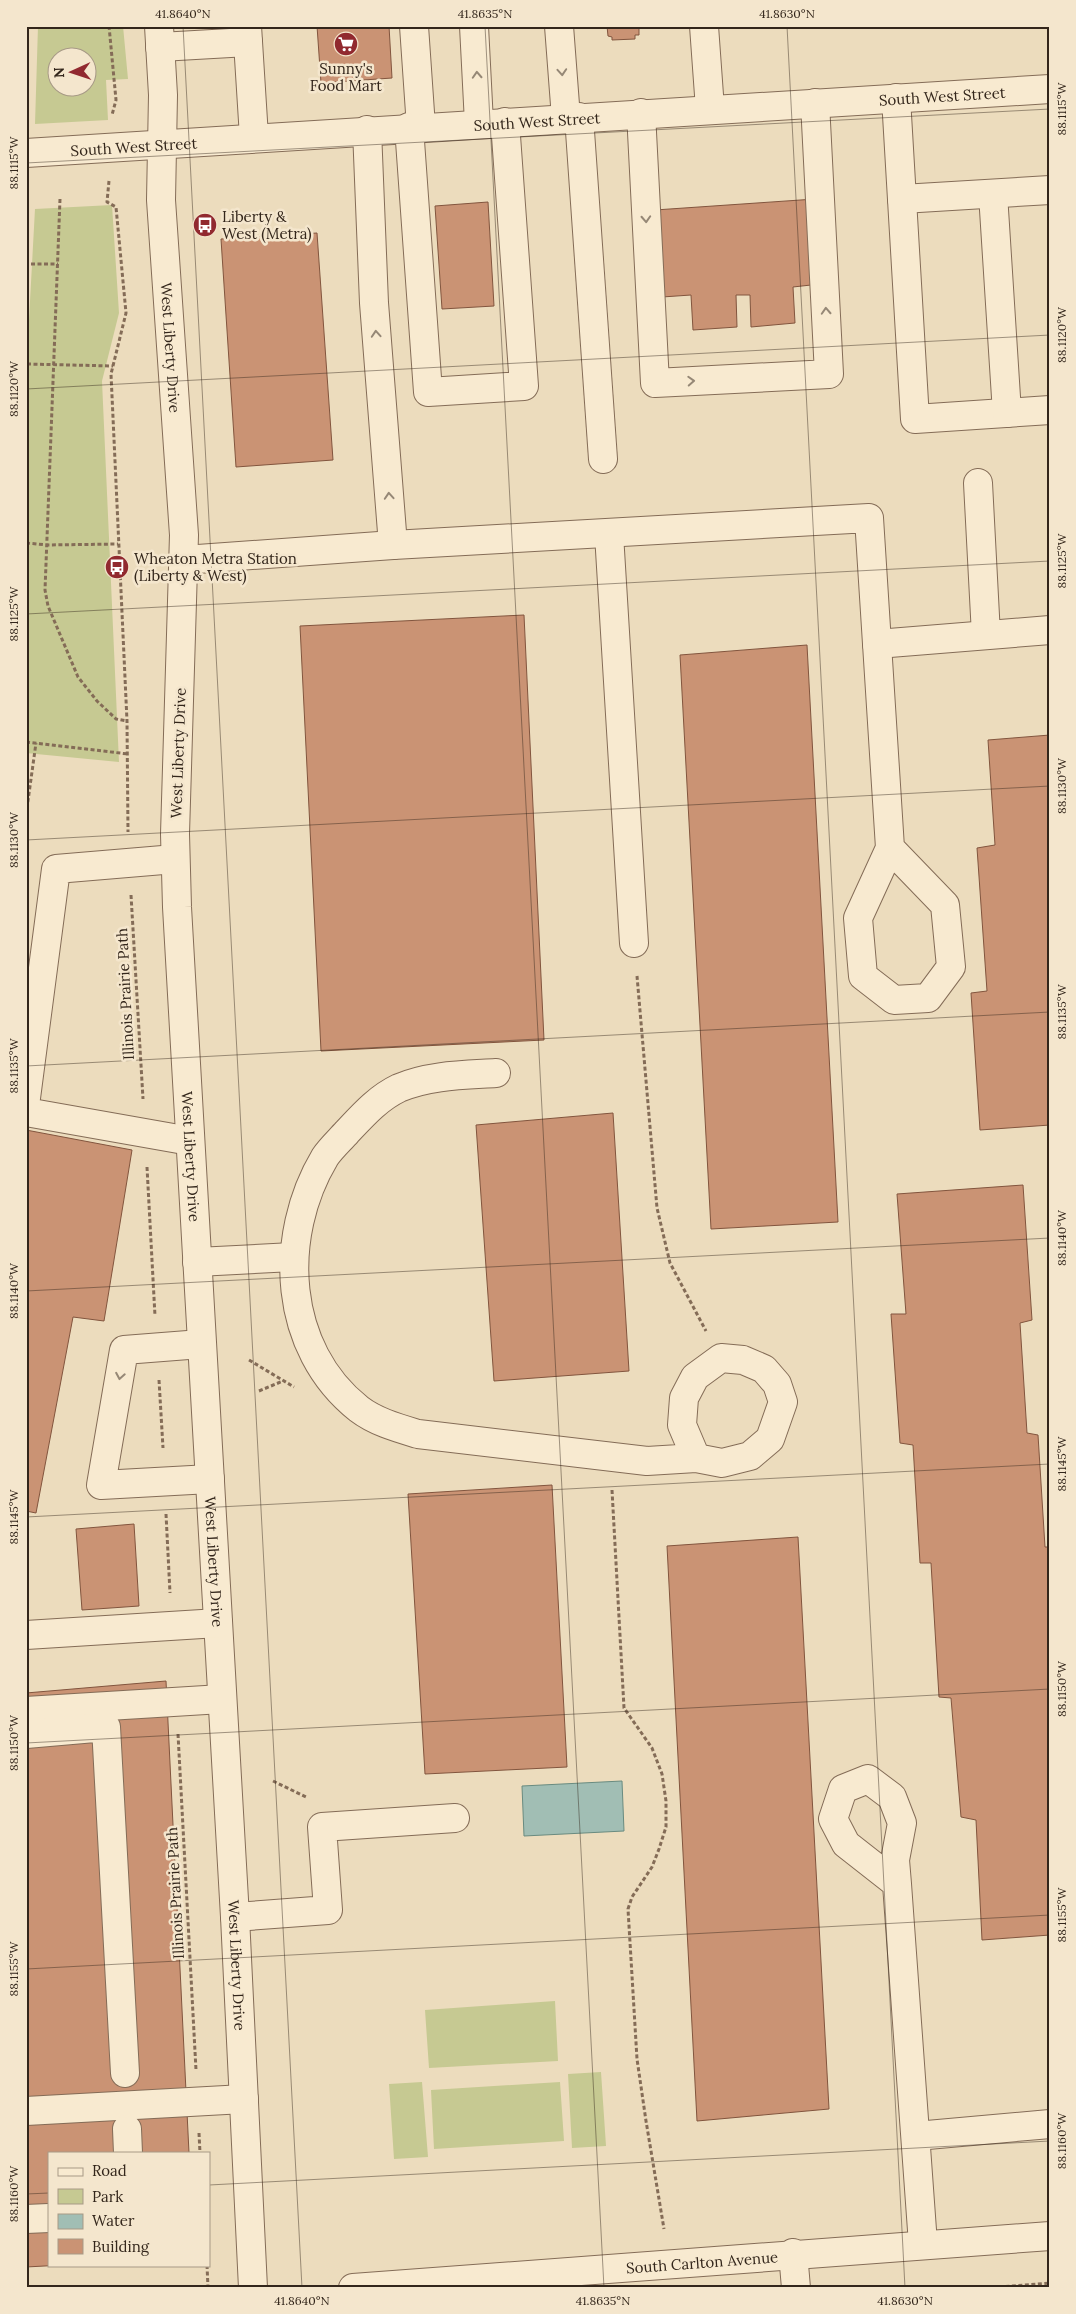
<svg xmlns="http://www.w3.org/2000/svg" width="1076" height="2314" font-family="Lora,serif">
<rect width="100%" height="100%" fill="#ecdcbd"/>
<path fill="#c6c992" fill-rule="evenodd" d="M38,26H123L128,79L106,80L108,120L35,124ZM58,58H88V88H58Z
M112,205L119,313L102,381L119,762L26,753V375L35,209Z
M555,2001L558,2061L429,2068L425,2010Z
M601,2072L606,2146L572,2148L568,2074Z
M422,2082L428,2157L394,2159L389,2084Z
M560,2082L564,2141L434,2149L431,2090Z"/>
<path fill="#a1beb4" stroke="#698b80" d="M622,1781L624,1831L524,1836L522,1786Z"/>
<path fill="#ca9374" stroke="#82553e" d="M317,26H389L392,78L321,83Z
M607,26H639V35H635V39L612,40V37L608,36Z
M815,199L820,284L793,287L795,323L751,327L750,295H736L737,327L693,330L691,295L662,297L655,210Z
M488,202L494,306L442,309L435,206Z
M317,233L333,460L236,467L221,239Z
M524,615L544,1040L321,1051L300,626Z
M807,645L838,1222L711,1229L680,655Z
M1050,735V1125L980,1130L971,993L987,991L977,848L995,845L988,740Z
M613,1113L629,1371L494,1381L476,1125Z
M26,1130L132,1150L104,1321L73,1317L36,1513L26,1511Z
M1023,1185L1032,1320L1020,1323L1027,1433L1038,1435L1045,1547H1050V1935L982,1940L976,1820L961,1817L951,1698L939,1697L931,1563H920L913,1445L900,1443L891,1314H906L897,1194Z
M552,1485L567,1767L425,1774L408,1494Z
M134,1524L139,1606L82,1610L76,1529Z
M798,1537L829,2109L697,2121L667,1546Z
M166,1681L189,2153H49V2265H63L26,2267V1693Z"/>
<g fill="none" stroke-linecap="round" stroke-linejoin="round">
<g stroke="#846c57" stroke-width="30">
<g id="minor">
<path id="s1" d="M159,26L163,95L161,200L184,535L175,834L177,907L235,1917L253,2288"/>
<path d="M247,26L254,137"/>
<path d="M414,26L421,127"/>
<path d="M474,26L479,123"/>
<path d="M559,26L566,118"/>
<path d="M704,26L710,109"/>
<path d="M160,47L248,42"/>
<path d="M896,98L915,419L1050,410"/>
<path d="M641,113L655,383L829,374L815,103"/>
<path d="M579,117L603,459"/>
<path d="M409,127L428,392L524,386L505,122"/>
<path d="M367,130L374,303L393,545"/>
<path id="s2" d="M26,153L1050,89"/>
<path d="M993,194L1007,413"/>
<path d="M902,199L1050,190"/>
<path d="M978,483L986,635"/>
<path d="M609,534L634,943"/>
<path d="M184,560L393,545L869,518L890,848L858,918L863,976L894,1000L928,998L951,967L945,905L890,848"/>
<path d="M877,644L1050,630"/>
<path d="M496,1073C465,1075 429,1075 399,1088C378,1098 363,1115 347,1132C340,1140 331,1148 325,1157C277,1237 283,1349 359,1409C376,1422 398,1428 418,1434L647,1461L696,1458L722,1463L750,1456L770,1439L783,1402L777,1384L764,1369L743,1360L721,1358L695,1377L684,1398L682,1425L696,1458"/>
<path d="M26,1098L56,869L175,859"/>
<path d="M26,1112L190,1141"/>
<path d="M197,1262L293,1257"/>
<path d="M201,1344L124,1350L101,1485L210,1479"/>
<path d="M26,1635L218,1623"/>
<path d="M26,1711L222,1699"/>
<path d="M26,1734L106,1727L125,2073"/>
<path d="M897,1884L846,1844L833,1819L843,1789L868,1779L892,1797L902,1823L895,1860L897,1884L923,2244"/>
<path d="M235,1917L328,1910L322,1827L455,1818"/>
<path d="M26,2111L244,2099"/>
<path d="M127,2129L128,2153"/>
<path d="M916,2136L1050,2124"/>
<path d="M26,2219L49,2218"/>
<path d="M793,2253L796,2288"/>
<path id="s3" d="M353,2288L1050,2236"/>
</g>
</g>
<path stroke="#846c57" stroke-width="3" stroke-dasharray="4 2.5" stroke-linecap="butt" d="M109,26L116,100L112,115
M109,181L107,202L116,207L126,313L111,374L127,721L128,832
M60,199L45,590L48,606L78,677L97,701L116,719L127,721
M31,264H58
M27,364L113,366
M26,543L47,545L118,544
M26,742L128,754
M26,815L36,743
M131,895L143,1099
M637,976L657,1208L670,1263L706,1331
M147,1167L155,1316
M249,1360L294,1387
M159,1380L163,1448
M259,1391L283,1381
M612,1490L624,1708L652,1748L662,1774L666,1801V1827L659,1849L652,1867L632,1897L628,1909L637,2059L646,2121L664,2229
M166,1514L170,1593
M178,1734L196,2070
M273,1781L308,1798
M199,2133L200,2153
M207,2265L208,2288
M986,2288L1050,2283"/>
<use href="#minor" stroke="#f8ead0" stroke-width="28"/>
</g>
<defs><path id="oneway-chevron" d="M-2-3.5L2.5 0L-2 3.5" fill="none" stroke-width="1.6" stroke-linecap="round" stroke-linejoin="round" transform="scale(1.25)"/></defs>
<g stroke="#968876">
<use href="#oneway-chevron" transform="translate(562 72) rotate(86)"/>
<use href="#oneway-chevron" transform="translate(477 75) rotate(-93)"/>
<use href="#oneway-chevron" transform="translate(646 219) rotate(87)"/>
<use href="#oneway-chevron" transform="translate(826 311) rotate(-93)"/>
<use href="#oneway-chevron" transform="translate(376 334) rotate(-94)"/>
<use href="#oneway-chevron" transform="translate(691 381) rotate(-3)"/>
<use href="#oneway-chevron" transform="translate(389 496) rotate(-94)"/>
<use href="#oneway-chevron" transform="translate(120 1376) rotate(100)"/>
</g>
<path fill="none" stroke="#33261b" stroke-width="1" stroke-opacity="0.45" d="M183,26L302,2288M485,26L604,2288M787,26L905,2288M26,163L1050,109M26,389L1050,335M26,614L1050,561M26,840L1050,786M26,1066L1050,1012M26,1291L1050,1238M26,1517L1050,1464M26,1743L1050,1689M26,1969L1050,1915M209,2185L1050,2141M26,2194L49,2193"/>
<defs>
<g id="supermarket-disc" transform="scale(1.25)"><circle r="9.5" fill="#91292f" stroke="#f4e6cd"/><path d="M-6-5.5h2.5l.6 2H6L4.5 2H-2.5L-4.4-4H-6ZM-1.5 3.2a1.3 1.3 0 1 0 .1 0ZM3 3.2a1.3 1.3 0 1 0 .1 0Z" fill="#fff"/></g>
<g id="bus-disc" transform="scale(1.25)"><circle r="9.5" fill="#91292f" stroke="#f4e6cd"/><path d="M-5-6H5V4H4V6H2V4H-2V6H-4V4H-5ZM-3.5-4V0h7V-4ZM-3.5 1.2v1.5H-2V1.2ZM2 1.2v1.5H3.5V1.2Z" fill="#fff"/></g>
</defs>
<g fill-rule="evenodd">
<use href="#supermarket-disc" x="346" y="44"/>
<use href="#bus-disc" x="205" y="225"/>
<use href="#bus-disc" x="117" y="567"/>
</g>
<g text-anchor="middle" dominant-baseline="central" stroke-width="5" stroke-linejoin="round" paint-order="stroke">
<g font-size="15" fill="#33261b" stroke="#f4e6cd" text-anchor="start">
<text x="346" y="68" text-anchor="middle">Sunny's<tspan x="346" dy="17">Food Mart</tspan></text>
<text x="222" y="216">Liberty &amp;<tspan x="222" dy="17">West (Metra)</tspan></text>
<text x="134" y="558">Wheaton Metra Station<tspan x="134" dy="17">(Liberty &amp; West)</tspan></text>
</g>
<g font-size="15" fill="#33261b" stroke="#f4e6cd">
<text stroke="none"><textPath href="#s2" startOffset="918">South West Street</textPath></text>
<text stroke="none"><textPath href="#s2" startOffset="512">South West Street</textPath></text>
<text stroke="none"><textPath href="#s2" startOffset="108">South West Street</textPath></text>
<text stroke="none"><textPath href="#s1" startOffset="322">West Liberty Drive</textPath></text>
<text transform="translate(178 753) rotate(-88)">West Liberty Drive</text>
<text transform="translate(125 994) rotate(-93)">Illinois Prairie Path</text>
<text stroke="none"><textPath href="#s1" startOffset="1132">West Liberty Drive</textPath></text>
<text stroke="none"><textPath href="#s1" startOffset="1538">West Liberty Drive</textPath></text>
<text transform="translate(175 1893) rotate(-93)">Illinois Prairie Path</text>
<text stroke="none"><textPath href="#s1" startOffset="1942">West Liberty Drive</textPath></text>
<text stroke="none"><textPath href="#s3" startOffset="350">South Carlton Avenue</textPath></text>
</g>
</g>
<rect width="1076" height="2314" fill="none" stroke="#f4e6cd" stroke-width="55"/>
<rect x="48" y="2152" width="162" height="115" fill="#f4e6cd" stroke="#a79986"/>
<rect x="58" y="2168" width="25" height="8" fill="#f8ead0" stroke="#a79986"/>
<text x="92" y="2176" font-size="15" fill="#33261b">Road</text>
<rect x="58" y="2189" width="25" height="15" fill="#c6c992" stroke="#a79986"/>
<text x="92" y="2202" font-size="15" fill="#33261b">Park</text>
<rect x="58" y="2214" width="25" height="15" fill="#a1beb4" stroke="#a79986"/>
<text x="92" y="2226" font-size="15" fill="#33261b">Water</text>
<rect x="58" y="2239" width="25" height="15" fill="#ca9374" stroke="#a79986"/>
<text x="92" y="2252" font-size="15" fill="#33261b">Building</text>
<g transform="translate(72 72) rotate(267)"><circle r="24" fill="#f4e6cd" stroke="#a79986"/>
<path d="M0-4L9 19L0 12L-9 19Z" fill="#91292f"/>
<text y="-8" font-size="14" font-weight="bold" text-anchor="middle" fill="#33261b">N</text>
</g>
<rect x="28" y="28" width="1020" height="2258" fill="none" stroke="#33261b" stroke-width="2"/>
<g font-size="12" text-anchor="middle" fill="#33261b">
<text x="183" y="18">41.8640°N</text>
<text x="485" y="18">41.8635°N</text>
<text x="787" y="18">41.8630°N</text>
<text transform="translate(1062 109) rotate(-90)" y="4">88.1115°W</text>
<text transform="translate(14 163) rotate(-90)" y="4">88.1115°W</text>
<text transform="translate(1062 335) rotate(-90)" y="4">88.1120°W</text>
<text transform="translate(14 389) rotate(-90)" y="4">88.1120°W</text>
<text transform="translate(1062 561) rotate(-90)" y="4">88.1125°W</text>
<text transform="translate(14 614) rotate(-90)" y="4">88.1125°W</text>
<text transform="translate(1062 786) rotate(-90)" y="4">88.1130°W</text>
<text transform="translate(14 840) rotate(-90)" y="4">88.1130°W</text>
<text transform="translate(1062 1012) rotate(-90)" y="4">88.1135°W</text>
<text transform="translate(14 1066) rotate(-90)" y="4">88.1135°W</text>
<text transform="translate(1062 1238) rotate(-90)" y="4">88.1140°W</text>
<text transform="translate(14 1291) rotate(-90)" y="4">88.1140°W</text>
<text transform="translate(1062 1464) rotate(-90)" y="4">88.1145°W</text>
<text transform="translate(14 1517) rotate(-90)" y="4">88.1145°W</text>
<text transform="translate(1062 1689) rotate(-90)" y="4">88.1150°W</text>
<text transform="translate(14 1743) rotate(-90)" y="4">88.1150°W</text>
<text transform="translate(1062 1915) rotate(-90)" y="4">88.1155°W</text>
<text transform="translate(14 1969) rotate(-90)" y="4">88.1155°W</text>
<text transform="translate(1062 2141) rotate(-90)" y="4">88.1160°W</text>
<text transform="translate(14 2194) rotate(-90)" y="4">88.1160°W</text>
<text x="302" y="2305">41.8640°N</text>
<text x="603" y="2305">41.8635°N</text>
<text x="905" y="2305">41.8630°N</text>
</g>
</svg>
